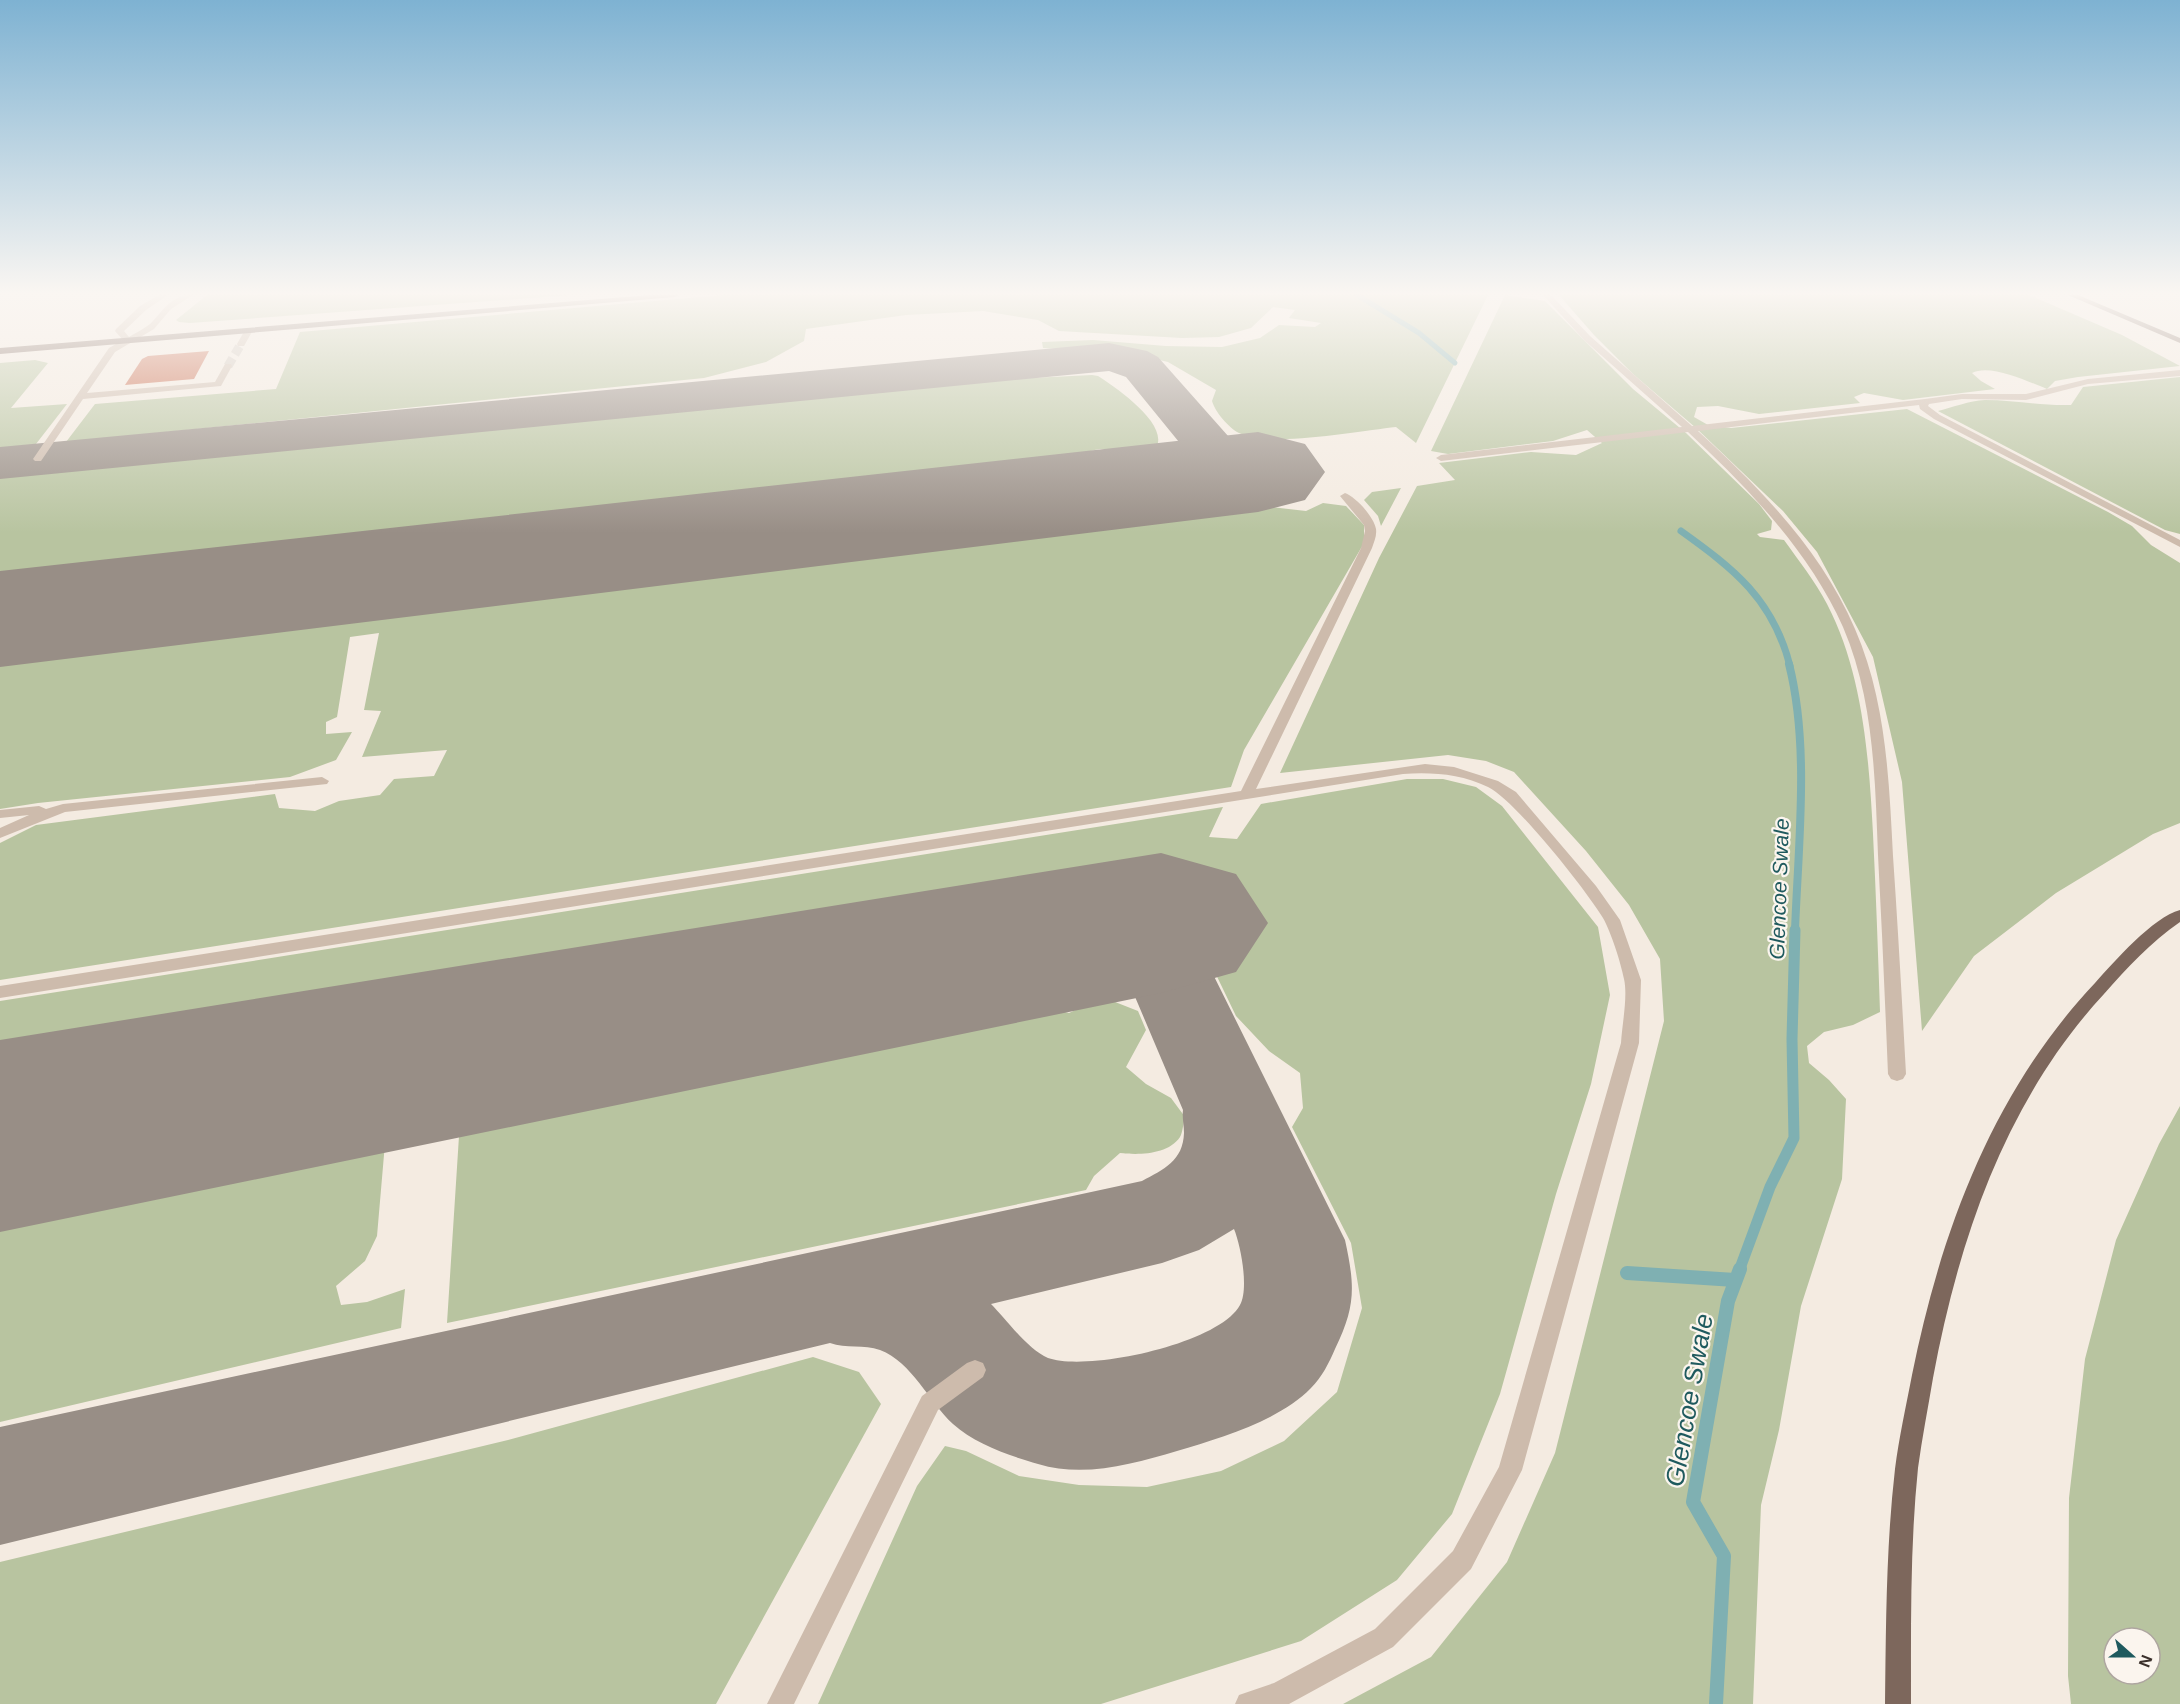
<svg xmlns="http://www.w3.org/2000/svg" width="2180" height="1704" font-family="Helvetica,sans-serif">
<rect width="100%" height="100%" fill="#f4ebe1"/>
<path fill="#b8c4a0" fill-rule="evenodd" d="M207,295H572L190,323L179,322L176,320Z
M723,295H1488L1416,443L1396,427C1359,431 1270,448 1239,433C1229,428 1215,412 1212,401L1216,390L1168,362L1126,352L1043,348L1042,342L1093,340L1166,346L1222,347L1260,338L1279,325L1315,327L1321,323L1289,318L1295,310L1273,307L1251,328L1219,337L1182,338L1059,331L1038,320L983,311L906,315L806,329L804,341L766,362L704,378L66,442L95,404L276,389L300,332Z
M1505,295L1545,301L1633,389L1686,433L1759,504L1772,521L1771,530L1757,534L1760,537L1784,540C1799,561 1815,581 1827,604C1863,673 1869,758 1873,834C1876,894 1878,952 1880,1012L1853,1025L1824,1032L1807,1046L1809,1063L1829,1080L1846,1099L1842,1179L1801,1306L1779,1430L1761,1505L1753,1704H1343L1431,1657L1507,1562L1555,1453L1664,1021L1660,959L1629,905L1586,851L1514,772L1486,761L1448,755L1280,773L1379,558L1417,486L1455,480L1439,463L1531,452L1576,455L1602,443L1587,430L1553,441L1448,454L1431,451Z
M1559,295H2029L2122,335L2180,366L2078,377L2055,381L2047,389C2029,382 1990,363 1972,373L1981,381L1995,389L1903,400L1864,393L1854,397L1860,403L1759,414L1718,406L1697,407L1694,417L1708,425L1731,428L1907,409L2108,512L2132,526L2151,545L2180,563V823L2153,834L2056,893L1974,956L1922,1031L1902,782L1873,657L1817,552L1783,511L1696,428L1633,374L1594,335Z
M35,360L48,363L11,408L67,404L36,444L0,450V363Z
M1092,375L1098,376C1115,387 1170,424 1156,448C1136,454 1120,449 1100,449C1088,450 1080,457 1069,460L962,473L0,580V475L953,382Z
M2180,377V534L2165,530L1938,411C1953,407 1969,401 1985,400C2014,400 2042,406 2071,405L2083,387Z
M1401,488L1381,526L1378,516L1364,500L1372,492Z
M1323,503L1346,506L1364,525V543L1244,750L1231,787L0,980V843L36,825L275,794L279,808L315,811L339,801L380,795L394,779L434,776L447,750L362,757L381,711L364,710L379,633L350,637L337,717L326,722V734L352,732L336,760L290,777L38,803L0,809V662L1271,507L1306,511Z
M1407,779H1443L1476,787L1502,806L1598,927L1610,995L1591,1084L1556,1194L1500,1394L1452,1514L1397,1580L1301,1641L1101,1704H818L917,1486L945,1446L966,1451L1019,1476L1079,1485L1147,1487L1221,1471L1284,1441L1337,1392L1362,1308L1351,1243L1292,1127L1303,1108L1300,1073L1269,1051L1236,1016L1170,879L1121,883L0,1082V1001L1223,807L1209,837L1237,839L1261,804Z
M1011,999L1069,1013L1089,1004L1110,1000L1138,1011L1146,1030L1126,1067L1146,1084L1171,1098L1185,1117C1183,1123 1183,1132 1180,1137C1168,1155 1138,1155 1120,1153L1094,1176L1086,1190L447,1323L461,1105Z
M2180,1106V1704H2071L2068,1676L2069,1498L2085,1359L2116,1240L2159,1144ZM2114,1638H2150V1674H2114Z
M387,1120L377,1236L365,1261L336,1286L341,1305L367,1302L405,1289L401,1328L0,1422V1192Z
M813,1357L859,1372L881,1404L716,1704H0V1562L508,1440Z"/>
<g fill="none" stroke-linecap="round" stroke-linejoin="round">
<path stroke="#7fb0b2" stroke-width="5" d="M1357,295L1419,333L1455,363"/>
<path stroke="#7fb0b2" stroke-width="7" d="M1681,531C1734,569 1773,599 1790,666"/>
<path stroke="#7fb0b2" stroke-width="8" d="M1789,664C1810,747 1798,846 1795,931"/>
<path stroke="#7fb0b2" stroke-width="11" d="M1739,1271L1770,1187L1794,1138L1792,1039L1795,930"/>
<path stroke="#7fb0b2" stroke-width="14" d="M1627,1273L1735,1280
M1716,1704L1724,1556L1693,1502L1728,1301L1740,1269"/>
<path fill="#988e86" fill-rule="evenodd" d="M1109,343L1147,351L1158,357L1252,463L1260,474L1252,485L1233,490L1214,485L1126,377L1109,371L0,479V447Z
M1147,898L1177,906L1189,926L1345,1240C1355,1286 1356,1306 1335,1349C1329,1363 1322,1377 1311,1388C1279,1421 1220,1438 1177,1451C1133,1464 1084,1478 1038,1464C1010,1456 975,1444 953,1424C929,1402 912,1362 880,1350C864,1344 846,1349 830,1343L0,1545V1427L1142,1181C1164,1169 1183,1161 1184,1133C1184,1125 1182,1117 1183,1110L1105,926L1117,906ZM1234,1229C1241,1246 1249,1289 1240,1305C1219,1344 1087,1372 1048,1358C1028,1350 1006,1319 991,1304L1162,1263L1199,1250Z"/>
<path fill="#988e86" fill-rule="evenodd" d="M1258,432L1305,444L1325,472L1305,500L1258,512L0,667V571Z
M1161,853L1236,874L1268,923L1236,972L1161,993L0,1232V1040Z"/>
</g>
<path fill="#c8694b" d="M209,351L194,379L125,385L142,359L148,356Z"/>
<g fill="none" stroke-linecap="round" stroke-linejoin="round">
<path stroke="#cfc6bd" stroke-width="9" stroke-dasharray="9 4.5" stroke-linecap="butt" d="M228,366L241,344"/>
<path fill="#cdbbac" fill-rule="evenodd" d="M159,295H168L146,310L124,331L129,337C135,333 144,329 150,324C163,311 172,294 193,295L171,309L154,329L115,352L87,393L215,382L225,364H231L232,366L221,386L83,399L41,461H35L33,459L109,348L123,340L115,331L116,329L140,306Z
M1543,295H1551L1590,336L1692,426L1925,399L1962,394H2026L2088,379L2180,370V376L2088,384L2026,400L1962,399L1929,404L1928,406L1940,415L2180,540V547L1934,419L1920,409L1919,405L1698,431C1759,487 1822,551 1855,629C1886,700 1889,779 1893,856C1898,929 1902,1001 1906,1074L1903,1079L1897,1081L1891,1079L1888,1074C1885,1001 1882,928 1878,855C1875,779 1874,699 1843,627C1809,551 1748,488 1688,432L1441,461L1436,458L1441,455L1682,427L1584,340Z
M246,328L253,330L244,346H238L237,344Z
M1345,493C1356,497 1374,517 1376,529C1377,536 1374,542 1372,548L1256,789L1425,764L1454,767L1498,781L1516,792L1596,886L1620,920L1641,980L1639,1043L1522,1470L1471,1569L1393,1647L1289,1704H1235L1239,1695L1274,1683L1375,1629L1453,1551L1499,1467L1621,1043C1622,1025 1628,996 1624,979C1621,963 1611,932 1603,918C1586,890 1515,800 1488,787C1461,774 1432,772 1403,774L0,998V986L1241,791L1361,548L1365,531L1364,525L1340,496Z
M322,777L329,781L327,784L65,812L0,838V828L29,815L0,818V810L39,806L46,809L63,804Z
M975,1360L983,1363L986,1370L983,1377L938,1410L794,1704H767L922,1396L967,1363Z"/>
<path fill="#7d675c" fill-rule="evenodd" d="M650,295H679L675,297L0,354V348Z
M2068,295H2078L2180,338V343Z
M2180,910V922C2151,942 2127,968 2104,994C2006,1100 1959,1238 1933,1378C1928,1408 1922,1438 1918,1468C1910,1546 1911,1625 1911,1704H1885C1886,1626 1886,1547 1895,1469C1899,1438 1906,1406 1912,1375C1941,1231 1993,1091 2095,983C2114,962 2153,917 2180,910Z"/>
</g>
<linearGradient id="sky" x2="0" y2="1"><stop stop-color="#7eb2d2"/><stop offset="0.55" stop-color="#faf6f2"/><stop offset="1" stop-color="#faf6f2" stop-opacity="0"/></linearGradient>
<rect width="2180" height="533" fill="url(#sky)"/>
<g text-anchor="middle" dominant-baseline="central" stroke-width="4.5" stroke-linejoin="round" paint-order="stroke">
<g font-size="21" font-style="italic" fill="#1f5a5e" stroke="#fbf5ee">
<text transform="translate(1779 889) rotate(-88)">Glencoe Swale</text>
</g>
<g font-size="26" font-style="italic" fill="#1f5a5e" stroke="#fbf5ee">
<text transform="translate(1689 1400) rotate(-80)">Glencoe Swale</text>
</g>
</g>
<g transform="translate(2132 1656) rotate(111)"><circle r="28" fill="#fbf5ee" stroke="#aea6a0" stroke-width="1.5"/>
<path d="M0-4.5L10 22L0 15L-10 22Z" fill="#1f5a5e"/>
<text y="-9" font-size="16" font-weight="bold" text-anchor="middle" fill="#3b302b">N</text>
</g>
</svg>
